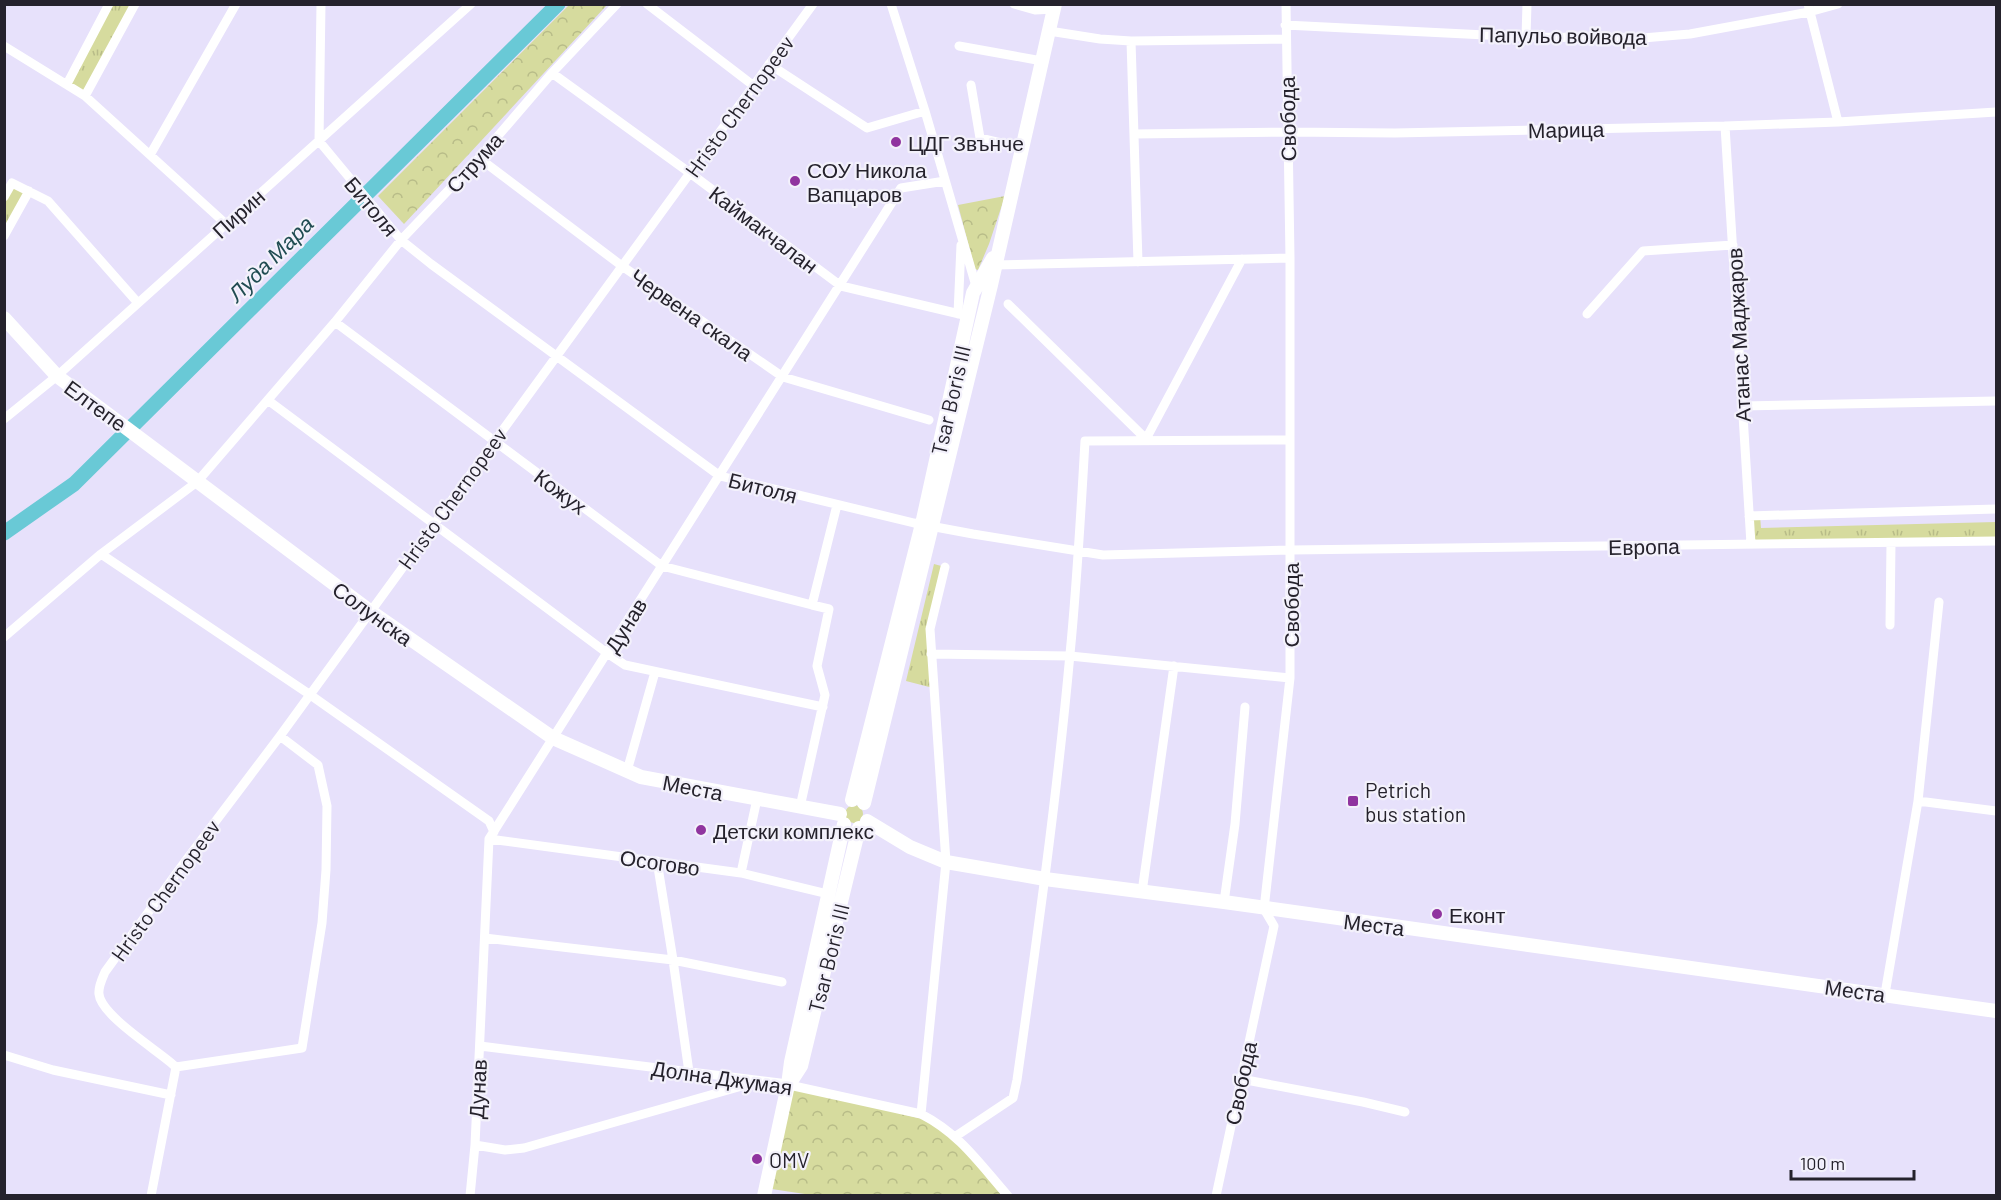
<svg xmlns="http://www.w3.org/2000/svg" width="2001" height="1200" font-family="Barlow,sans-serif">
<defs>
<pattern id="grass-tufts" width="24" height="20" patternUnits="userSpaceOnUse" patternTransform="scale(1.5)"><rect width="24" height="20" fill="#d6db9e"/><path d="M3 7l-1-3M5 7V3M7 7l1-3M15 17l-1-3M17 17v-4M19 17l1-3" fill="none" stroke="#b8bc88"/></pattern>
<pattern id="park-crowns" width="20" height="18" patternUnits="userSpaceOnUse" patternTransform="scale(1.5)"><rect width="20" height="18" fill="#d6db9e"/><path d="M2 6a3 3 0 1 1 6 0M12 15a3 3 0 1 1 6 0" fill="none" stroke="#b8bc88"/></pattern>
</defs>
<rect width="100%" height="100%" fill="#e7e1fb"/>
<path fill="url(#grass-tufts)" d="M109,5H135L85,96L67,84Z
M12,183L29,191L5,236V197Z
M1760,515L1761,528L1996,522V541L1751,544L1749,516Z
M934,564L945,567L930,629L933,688L906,681Z
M845 814a9 9 0 1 1 18 0a9 9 0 1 1-18 0Z"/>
<path fill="url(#park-crowns)" d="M569,5H607L404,224L378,196Z
M1005,196L989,244L978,270L975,269L958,205Z
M788,1085L938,1123L1008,1195L818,1196L765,1188Z"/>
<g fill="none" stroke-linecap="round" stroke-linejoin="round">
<path stroke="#69c9d6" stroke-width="15" d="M4,533L74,484L558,4"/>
<path stroke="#fff" stroke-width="9" d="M321,4L319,141L401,240L431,264L720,476L914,523L973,534L1103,555L1291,550L1996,541
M647,4L754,86
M891,4L925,111L976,286
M1014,4L1035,10L1054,9
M1808,4L1838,122
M1285,25L1526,37L1643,38L1690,34L1809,12L1838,4
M1049,31L1100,39L1131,41L1285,39
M1526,37L1527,4
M1131,41L1138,262
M4,46L85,96L226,224
M959,46L1042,61
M769,64L867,128L925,111
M552,73L690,173L841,286L968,316
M67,84L109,4
M971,85L980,138L1022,148
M85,96L135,4
M1725,126L1751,544
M1134,134L1287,132L1395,133L1725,126L1838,122L1996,112
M150,155L236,4
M479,158L622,266L783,377L929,420
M4,197L12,183L48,201L138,303
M4,236L29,191
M995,265L1290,258
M1008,304L1146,439L1242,259
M958,314L961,245
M1587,314L1643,251L1733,245
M335,322L662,566L812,605
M269,401L607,653L625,665L823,707
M1742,406L1996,401
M4,419L57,376L471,4
M1749,516L1996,509
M101,554L309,694L489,821L494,832
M1890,625L1891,543
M4,637L101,554L197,482L335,322L401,240L479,158L552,73L617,4
M931,654L1070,656L1290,678
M280,736L318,765L327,806L326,870L322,923L302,1048L176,1067C159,1051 101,1016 99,994C98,987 102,979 105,972L184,863L280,736L813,4
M627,771L655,672
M1918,801L1996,811
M800,807L825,695L817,666L829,609L812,605L837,505
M489,839L741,873L828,894
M657,861L673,960L689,1072
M741,873L757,799
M1142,892L1174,666
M1224,902L1235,824L1245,707
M485,938L673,960L782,982
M1885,994L1918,801L1939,602
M480,1046L780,1083L921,1114C960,1134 979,1163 1008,1196
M4,1055L53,1070L171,1095
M1241,1079L1363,1102L1405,1112
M921,1114L946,862L930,629L945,567
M956,1136L1013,1098L1017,1080C1037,938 1057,797 1070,654C1077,583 1081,512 1085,441L1290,440
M475,1145L505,1150L524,1148L756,1082
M151,1196L176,1067
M470,1196L475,1145L489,839L901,188L945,181
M1216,1196L1274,926L1264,909L1290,678V258L1286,4"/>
<path stroke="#fff" stroke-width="14" d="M4,318L57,376L370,611L553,738L641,777L840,814
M852,800L922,524L973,293L993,258
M864,803L991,285L1055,4
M867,821L910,847L946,862L1045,879L1224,902L1996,1011
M790,1083L801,1066L859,828
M764,1196L788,1085L791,1062L844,824"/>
</g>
<g fill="#90349f" stroke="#f3f1fb" stroke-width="2">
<circle cx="896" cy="142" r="6"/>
<circle cx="795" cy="181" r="6"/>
<rect x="1347" y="795" width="12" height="12" rx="3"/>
<circle cx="701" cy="830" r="6"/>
<circle cx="1437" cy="914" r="6"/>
<circle cx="757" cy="1159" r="6"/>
</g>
<g text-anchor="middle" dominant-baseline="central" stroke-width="4.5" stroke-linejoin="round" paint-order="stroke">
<g font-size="21" fill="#25222c" stroke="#f3f1fb">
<text transform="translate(1563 35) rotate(1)">Папульо войвода</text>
<text transform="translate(739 106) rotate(-54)">Hristo Chernopeev</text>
<text transform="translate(1287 119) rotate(-91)">Свобода</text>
<text transform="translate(1566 129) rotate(-1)">Марица</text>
<text transform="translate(474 162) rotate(-48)">Струма</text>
<text transform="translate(372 206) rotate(50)">Битоля</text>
<text transform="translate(238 213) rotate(-42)">Пирин</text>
<text transform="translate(764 229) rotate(37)">Каймакчалан</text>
<text transform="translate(692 314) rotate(35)">Червена скала</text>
<text transform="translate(1738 335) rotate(-93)">Атанас Маджаров</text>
<text transform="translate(950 400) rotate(-77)">Tsar Boris III</text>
<text transform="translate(96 405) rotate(36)">Елтепе</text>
<text transform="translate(763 487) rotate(14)">Битоля</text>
<text transform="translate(561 491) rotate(37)">Кожух</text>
<text transform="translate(452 498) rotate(-54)">Hristo Chernopeev</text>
<text transform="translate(1644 546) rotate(-1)">Европа</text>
<text transform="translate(1290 605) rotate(-90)">Свобода</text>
<text transform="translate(373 613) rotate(36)">Солунска</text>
<text transform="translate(625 625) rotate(-58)">Дунав</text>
<text transform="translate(693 787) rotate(11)">Места</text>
<text transform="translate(660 862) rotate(8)">Осогово</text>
<text transform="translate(165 890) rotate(-54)">Hristo Chernopeev</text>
<text transform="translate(1374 924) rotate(7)">Места</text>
<text transform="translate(828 958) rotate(-76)">Tsar Boris III</text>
<text transform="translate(1855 990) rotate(8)">Места</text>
<text transform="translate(722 1077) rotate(8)">Долна Джумая</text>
<text transform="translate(1240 1083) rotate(-78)">Свобода</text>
<text transform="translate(477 1089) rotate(-87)">Дунав</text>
</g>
<g font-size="21" fill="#25222c" stroke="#f3f1fb" text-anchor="start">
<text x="908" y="142">ЦДГ Звънче</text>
<text x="807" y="169">СОУ Никола<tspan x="807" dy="24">Вапцаров</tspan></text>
<text x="1365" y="789">Petrich<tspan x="1365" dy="24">bus station</tspan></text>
<text x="713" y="830">Детски комплекс</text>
<text x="1449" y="914">Еконт</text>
<text x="769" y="1159">OMV</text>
</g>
<g font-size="22" font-style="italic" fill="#204c52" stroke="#f3f1fb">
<text transform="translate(270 258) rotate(-45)">Луда Мара</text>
</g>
</g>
<rect width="2001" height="1200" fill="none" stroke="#25222c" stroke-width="12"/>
<path d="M1791 1170v9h123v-9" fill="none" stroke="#25222c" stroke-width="3"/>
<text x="1800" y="1170" font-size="18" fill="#25222c" stroke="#f3f1fb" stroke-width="4.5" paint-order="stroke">100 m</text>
</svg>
